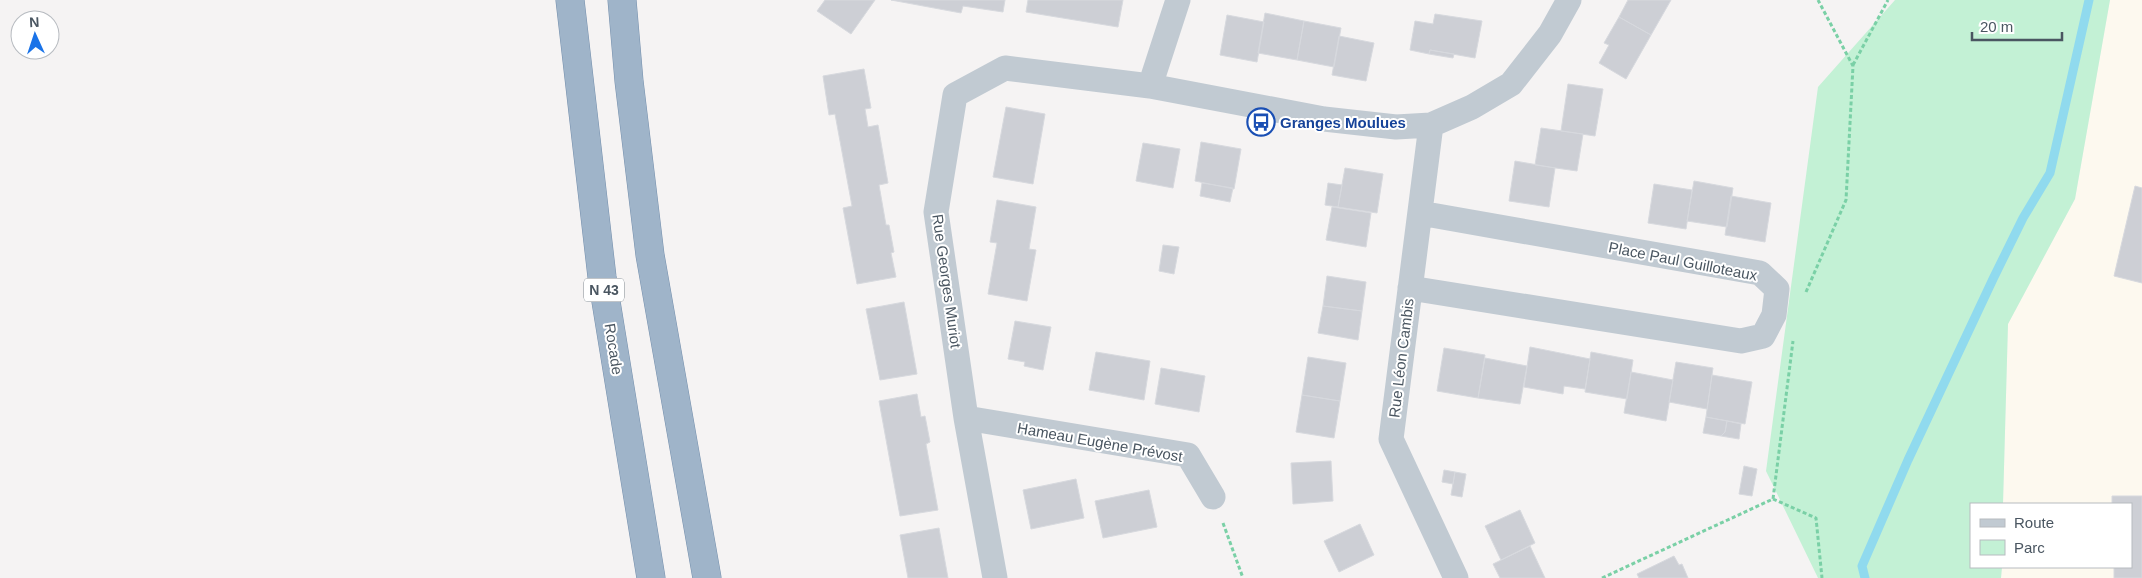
<svg xmlns="http://www.w3.org/2000/svg" width="2142" height="578" font-family="Arial,sans-serif">
<rect width="100%" height="100%" fill="#f5f3f3"/>
<path fill="#fdf9ef" d="M2110,0H2142V578H2001L2002,567H2131V504H2003L2008,324L2075,199Z"/>
<path fill="#c3f1d5" d="M1895,0H2110L2075,199L2008,324L2003,504H1971V567H2002L2001,578H1818L1766,471L1818,87Z"/>
<g fill="none" stroke-linecap="round" stroke-linejoin="round">
<path stroke="#90daee" stroke-width="9" d="M1865,578L1862,566L1908,460L1993,279L2023,218L2050,173L2089,0"/>
</g>
<path fill="#cdcfd5" stroke="#d7d9de" d="M825,0H875L851,34L817,11Z
M891,0H1005L1003,12L963,6L961,13Z
M1028,0H1123L1118,27L1026,12Z
M1628,0H1671L1651,35L1619,17Z
M1265,13L1304,21L1297,60L1258,53Z
M1435,14L1482,21L1475,58L1430,50L1429,54L1410,50L1415,21L1433,24Z
M1227,15L1264,22L1257,62L1220,55Z
M1619,17L1651,35L1626,79L1599,63L1609,45L1604,43Z
M1304,21L1341,28L1334,67L1297,60Z
M1339,36L1374,43L1366,81L1332,75Z
M1430,50L1454,54L1453,58L1429,54Z
M864,69L871,108L865,109L868,127L878,125L888,183L879,185L886,225H889L894,252L891,253L896,277L857,284L843,208L852,206L835,114L829,115L823,76Z
M1568,84L1603,89L1595,136L1561,131Z
M1006,107L1045,114L1033,184L993,177Z
M1541,128L1583,134L1577,171L1535,165Z
M1201,142L1241,149L1234,189L1195,181Z
M1143,143L1180,149L1173,188L1136,181Z
M1515,161L1555,168L1549,207L1509,201Z
M1345,168L1383,174L1377,213L1338,207Z
M1694,181L1733,188L1727,227L1687,221Z
M1202,183L1233,188L1230,202L1200,196Z
M1328,183L1342,185L1338,207L1325,205Z
M1654,184L1692,190L1686,229L1648,223Z
M2135,186L2142,188V283L2114,276Z
M1731,196L1771,203L1765,242L1725,235Z
M997,200L1036,207L1029,249L1036,250L1027,301L988,294L997,243L990,242Z
M1332,207L1371,213L1366,247L1326,240Z
M1163,245L1179,247L1174,274L1159,271Z
M1327,276L1366,282L1362,311L1323,306Z
M904,302L917,374L880,380L866,309Z
M1323,306L1362,311L1358,340L1318,333Z
M1015,321L1051,327L1043,370L1024,366L1025,362L1008,359Z
M1530,347L1590,359L1585,389L1564,386L1563,394L1524,387Z
M1444,348L1485,355L1478,398L1437,391Z
M1096,352L1150,361L1144,400L1089,390Z
M1591,352L1633,360L1627,399L1585,392Z
M1308,357L1346,363L1340,401L1302,395Z
M1485,358L1527,366L1520,404L1478,398Z
M1676,362L1713,368L1707,409L1669,402Z
M1161,368L1205,376L1199,412L1155,404Z
M1631,372L1673,380L1666,421L1624,413Z
M1712,375L1752,382L1745,424L1706,417Z
M917,394L921,417L925,416L930,442L926,444L938,510L900,516L879,401Z
M1302,395L1340,401L1334,438L1296,432Z
M1706,417L1727,421L1725,432L1721,436L1703,433Z
M1727,421L1741,424L1739,439L1721,436L1725,432Z
M1331,461L1333,501L1293,504L1291,463Z
M1744,466L1757,469L1752,496L1739,494Z
M1444,470L1455,472L1453,484L1442,482Z
M1455,472L1466,474L1462,497L1451,495Z
M1076,479L1084,518L1031,529L1023,490Z
M1149,490L1157,527L1103,538L1095,501Z
M2112,496H2142V578H2114V567H2131V504H2112Z
M1520,510L1535,543L1501,560L1485,526Z
M1360,524L1374,555L1339,572L1324,541Z
M939,528L948,578H908L900,535Z
M1530,546L1545,578H1500L1493,564Z
M1674,556L1679,565L1682,564L1688,578H1639L1637,574Z"/>
<g fill="none" stroke-linecap="round" stroke-linejoin="round">
<g stroke="#7690ad" stroke-width="29">
<path id="trunk" d="M570,0L602,277L651,578
M622,0L629,81L650,255L707,578"/>
</g>
<path stroke="#7ad0a6" stroke-width="3" stroke-dasharray="4 2.5" stroke-linecap="butt" d="M1853,65L1888,0
M1806,292L1846,200L1853,66L1818,0
M1773,499L1816,518L1822,578
M1223,523L1243,578
M1602,578L1773,499L1793,341"/>
<path stroke="#c1cad2" stroke-width="25" d="M1150,86L1178,0
M1431,125L1391,439L1456,578
M1410,288L1741,341L1763,336L1774,315L1777,289L1760,273L1420,213
M966,418L1188,455L1213,497
M995,578L966,418L936,212L955,95L1005,68L1150,86L1324,119L1396,127L1431,125L1472,107L1511,84L1550,34L1569,0"/>
<use href="#trunk" stroke="#9fb4c9" stroke-width="28"/>
</g>
<defs>
<g id="bus-ring" transform="scale(1.4375)"><circle r="9.5" fill="#fff" stroke="#1a4fb4" stroke-width="1.5"/><path d="M-5-6H5V4H4V6H2V4H-2V6H-4V4H-5ZM-3.5-4V0h7V-4ZM-3.5 1.2v1.5H-2V1.2ZM2 1.2v1.5H3.5V1.2Z" fill="#1a4fb4"/></g>
</defs>
<g fill-rule="evenodd">
<use href="#bus-ring" x="1261" y="122"/>
</g>
<g text-anchor="middle" dominant-baseline="central" stroke-width="4" stroke-linejoin="round" paint-order="stroke">
<rect fill="#fff" stroke="#808990" stroke-width="1" x="584" y="278.5" width="40" height="23" rx="4"/>
<g font-size="14" font-weight="bold" fill="#4a5661">
<text x="604" y="290">N 43</text>
</g>
<g font-size="15" font-weight="bold" fill="#164399" stroke="#fff" text-anchor="start">
<text x="1280" y="122">Granges Moulues</text>
</g>
<g font-size="15" fill="#4a5661" stroke="#fff">
<text transform="translate(1683 261) rotate(11)">Place Paul Guilloteaux</text>
<text transform="translate(947 281) rotate(82)">Rue Georges Muriot</text>
<text transform="translate(614 349) rotate(81)">Rocade</text>
<text transform="translate(1401 358) rotate(-83)">Rue Léon Cambis</text>
<text transform="translate(1100 442) rotate(10)">Hameau Eugène Prévost</text>
</g>
</g>
<rect x="1970" y="503" width="162" height="65" fill="#ffffff" stroke="#b7bbc0"/>
<rect x="1980" y="519" width="25" height="8" fill="#c1cad2" stroke="#b7bbc0"/>
<text x="2014" y="528" font-size="15" fill="#4a5661">Route</text>
<rect x="1980" y="540" width="25" height="15" fill="#c3f1d5" stroke="#b7bbc0"/>
<text x="2014" y="553" font-size="15" fill="#4a5661">Parc</text>
<g transform="translate(35 35) rotate(357)"><circle r="24" fill="#ffffff" stroke="#b7bbc0"/>
<path d="M0-4L9 19L0 12L-9 19Z" fill="#1a73e8"/>
<text y="-8" font-size="14" font-weight="bold" text-anchor="middle" fill="#4a5661">N</text>
</g>
<path d="M1972 32v8h90v-8" fill="none" stroke="#4a5661" stroke-width="2.5"/>
<text x="1980" y="32" font-size="15" fill="#4a5661" stroke="#ffffff" stroke-width="4" paint-order="stroke">20 m</text>
</svg>
